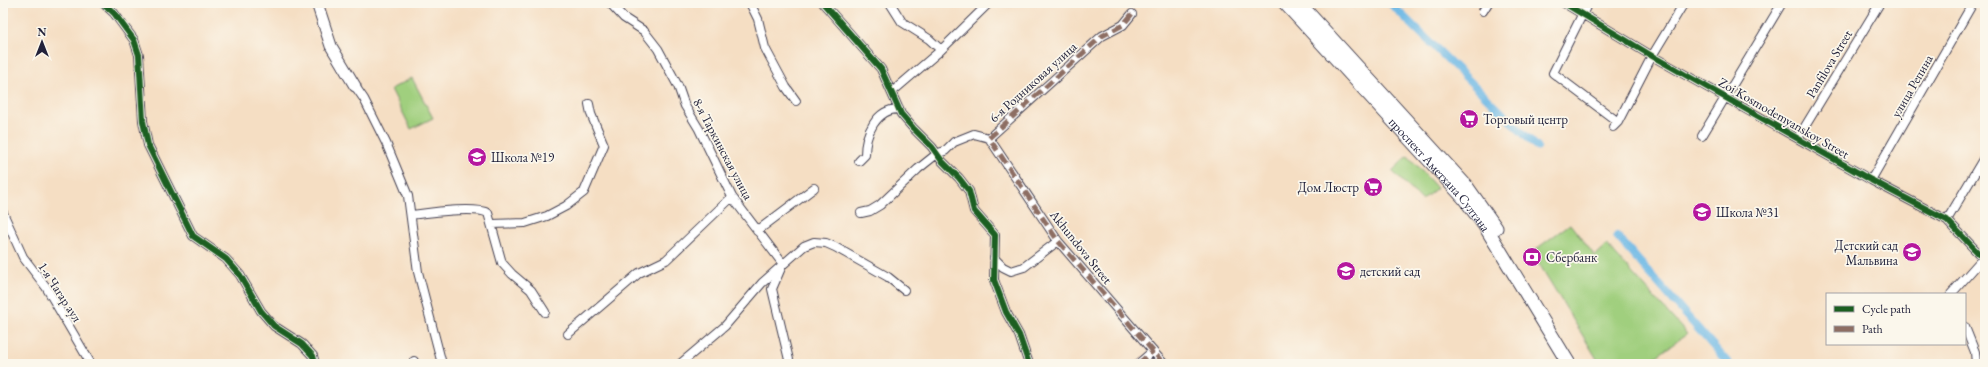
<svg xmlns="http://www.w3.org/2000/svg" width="1988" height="367" font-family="'EB Garamond',serif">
<rect width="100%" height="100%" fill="#fbf7ec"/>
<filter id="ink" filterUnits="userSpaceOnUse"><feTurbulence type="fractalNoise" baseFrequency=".025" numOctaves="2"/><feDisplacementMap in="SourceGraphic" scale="8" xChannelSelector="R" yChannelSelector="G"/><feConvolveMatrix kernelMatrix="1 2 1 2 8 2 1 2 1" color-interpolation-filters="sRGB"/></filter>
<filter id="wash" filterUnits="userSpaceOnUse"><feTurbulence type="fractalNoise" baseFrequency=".012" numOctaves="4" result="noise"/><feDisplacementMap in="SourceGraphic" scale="16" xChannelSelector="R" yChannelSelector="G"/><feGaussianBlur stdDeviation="0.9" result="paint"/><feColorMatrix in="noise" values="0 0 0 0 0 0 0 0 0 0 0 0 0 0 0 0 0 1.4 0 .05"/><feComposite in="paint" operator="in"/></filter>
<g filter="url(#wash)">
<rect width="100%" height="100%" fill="#f5dec3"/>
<path fill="#a0cf7e" stroke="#61785c" d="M412,78L433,118L411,129L391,89Z
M1408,156L1437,188L1422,200L1392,171Z
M1570,224L1595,256L1607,245L1687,334L1646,364H1600L1532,252Z"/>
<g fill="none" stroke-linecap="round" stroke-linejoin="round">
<path stroke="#6bb7e5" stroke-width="8" d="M1390,3L1537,147
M1617,236L1729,364"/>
</g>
</g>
<g filter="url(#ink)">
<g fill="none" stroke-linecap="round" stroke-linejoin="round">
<g stroke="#423e4f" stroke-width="10">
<path id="street" d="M103,3L114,13L134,40L139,55L143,121L148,145L193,236L226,259L240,275L261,311L274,326L302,344L313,356L315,364
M610,3L624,18L644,31L658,49L678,86L685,106L699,129L732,197L783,264
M750,3L758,19L765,48L786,87L796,101
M823,3L881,69L901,114L913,128L932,147L942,161L959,178L969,191L974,211L995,235L994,280L1006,312L1019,335L1029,364
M890,3L902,22L929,39L941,50
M1564,3L1652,56L1871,180L1947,220L1983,258H1985
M1588,3L1553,73L1618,122
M1483,11L1488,3
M355,86L364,99L386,143L408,196L418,272L442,364
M892,92L941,50L989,3
M1613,127L1618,122L1652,56L1684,3
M1702,136L1782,3
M989,138L1058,241L1164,364
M989,138L1102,36L1123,25L1132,14
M1798,138L1880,3
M859,161L865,155C865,134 876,109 899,109
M1871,180L1973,3
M3,213L23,257L46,287L91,364
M861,213L870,211L880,205L918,169L938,153L945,151L954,142L974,134L989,138
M411,215C428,213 474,206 488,213L502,263L512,274L531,290L545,312
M1947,220L1985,156
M492,224L525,223L547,216L566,206L584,192L604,145L591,114L589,104
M757,231L814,188
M994,258L1003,267L1011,271L1024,267L1058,241
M781,268L772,289L790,364
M1951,294L1983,258
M1965,327L1975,352L1976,364
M568,334L639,273L666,260L732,197
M414,361L415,364
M680,364L725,326L762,283L804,246L814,242L826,243L835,247L888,277L904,290
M1138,364L1153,351"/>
</g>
<g stroke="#423e4f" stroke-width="13">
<path id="secondary" d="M317,3L331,46L355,86"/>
</g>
<g stroke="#423e4f" stroke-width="15">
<g id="primary">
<path id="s1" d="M1285,3L1464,198L1485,226L1569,364"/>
<path d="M1299,3L1467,187L1496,228"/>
</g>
</g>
<use href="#street" stroke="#fff" stroke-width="8"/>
<use href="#secondary" stroke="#fff" stroke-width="11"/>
<use href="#primary" stroke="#fff" stroke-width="13"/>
<path stroke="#8d6e63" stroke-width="5" stroke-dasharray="10 5" stroke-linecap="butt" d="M1132,14L1123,25L1102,36L989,138L1058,241L1164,364
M1138,364L1153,351"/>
<g stroke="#fbf7ec" stroke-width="8">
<path id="cycleway" d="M103,3L114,13L134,40L139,55L143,121L148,145L193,236L226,259L240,275L261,311L274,326L302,344L313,356L315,364
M823,3L881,69L901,114L913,128L932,147L942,161L959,178L969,191L974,211L995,235L994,280L1006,312L1019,335L1029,364
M1564,3L1652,56L1871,180L1947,220L1983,258H1985"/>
</g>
<use href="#cycleway" stroke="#1b5e20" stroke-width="6"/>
</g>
</g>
<defs>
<g id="supermarket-disc" transform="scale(1)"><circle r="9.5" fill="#b5179e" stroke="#fbf7ec"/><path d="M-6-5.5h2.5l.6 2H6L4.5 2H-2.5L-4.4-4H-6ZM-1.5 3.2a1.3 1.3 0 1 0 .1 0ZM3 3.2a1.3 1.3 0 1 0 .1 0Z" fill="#fff"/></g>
<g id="school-disc" transform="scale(1)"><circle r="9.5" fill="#b5179e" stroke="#fbf7ec"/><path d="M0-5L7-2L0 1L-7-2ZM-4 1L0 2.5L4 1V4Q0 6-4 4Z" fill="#fff"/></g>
<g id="bank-disc" transform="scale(1)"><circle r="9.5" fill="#b5179e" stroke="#fbf7ec"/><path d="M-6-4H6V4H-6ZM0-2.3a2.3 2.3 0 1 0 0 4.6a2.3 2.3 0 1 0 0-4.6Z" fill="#fff"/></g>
</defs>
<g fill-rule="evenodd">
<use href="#supermarket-disc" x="1469" y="119"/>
<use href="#school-disc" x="477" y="157"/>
<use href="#supermarket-disc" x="1373" y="187"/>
<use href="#school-disc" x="1702" y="212"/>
<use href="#school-disc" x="1912" y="252"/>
<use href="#bank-disc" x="1532" y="257"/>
<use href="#school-disc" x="1346" y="271"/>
</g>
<g text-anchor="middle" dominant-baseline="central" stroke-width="3.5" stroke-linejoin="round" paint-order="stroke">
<g font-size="13" fill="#22223b" stroke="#fbf7ec">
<text transform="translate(1829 64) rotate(-59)">Panfilova Street</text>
<text transform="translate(1033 82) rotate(-42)">6-я Родниковая улица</text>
<text transform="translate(1912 86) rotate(-60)">улица Репина</text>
<text transform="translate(1784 118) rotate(30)">Zoi Kosmodemyanskoy Street</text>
<text transform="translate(723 149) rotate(62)">8-я Таркинская улица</text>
<text stroke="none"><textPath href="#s1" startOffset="231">проспект Аметхана Султана</textPath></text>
<text transform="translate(1081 247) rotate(51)">Akhundova Street</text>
<text transform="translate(60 292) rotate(57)">1-я Чагар аул</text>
</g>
<g font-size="13" fill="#22223b" stroke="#fbf7ec" text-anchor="start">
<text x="1483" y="119">Торговый центр</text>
<text x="491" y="157">Школа №19</text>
<text x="1359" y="187" text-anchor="end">Дом Люстр</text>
<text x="1716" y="212">Школа №31</text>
<text x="1898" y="245" text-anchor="end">Детский сад<tspan x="1898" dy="15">Мальвина</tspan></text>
<text x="1546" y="257">Сбербанк</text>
<text x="1360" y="271">детский сад</text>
</g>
</g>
<rect width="1988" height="367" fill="none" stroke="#fbf7ec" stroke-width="16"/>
<rect x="1826" y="293" width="140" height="52" fill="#fbf7ec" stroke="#a4a2a5"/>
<rect x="1834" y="306" width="20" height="6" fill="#1b5e20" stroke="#a4a2a5"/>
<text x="1862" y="313" font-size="12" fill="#22223b">Cycle path</text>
<rect x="1834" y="326" width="20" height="6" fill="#8d6e63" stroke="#a4a2a5"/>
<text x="1862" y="333" font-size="12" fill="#22223b">Path</text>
<g transform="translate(42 42)" stroke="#fbf7ec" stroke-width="3" paint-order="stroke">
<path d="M0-3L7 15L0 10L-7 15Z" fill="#22223b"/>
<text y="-6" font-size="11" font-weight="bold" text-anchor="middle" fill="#22223b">N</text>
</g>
</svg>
